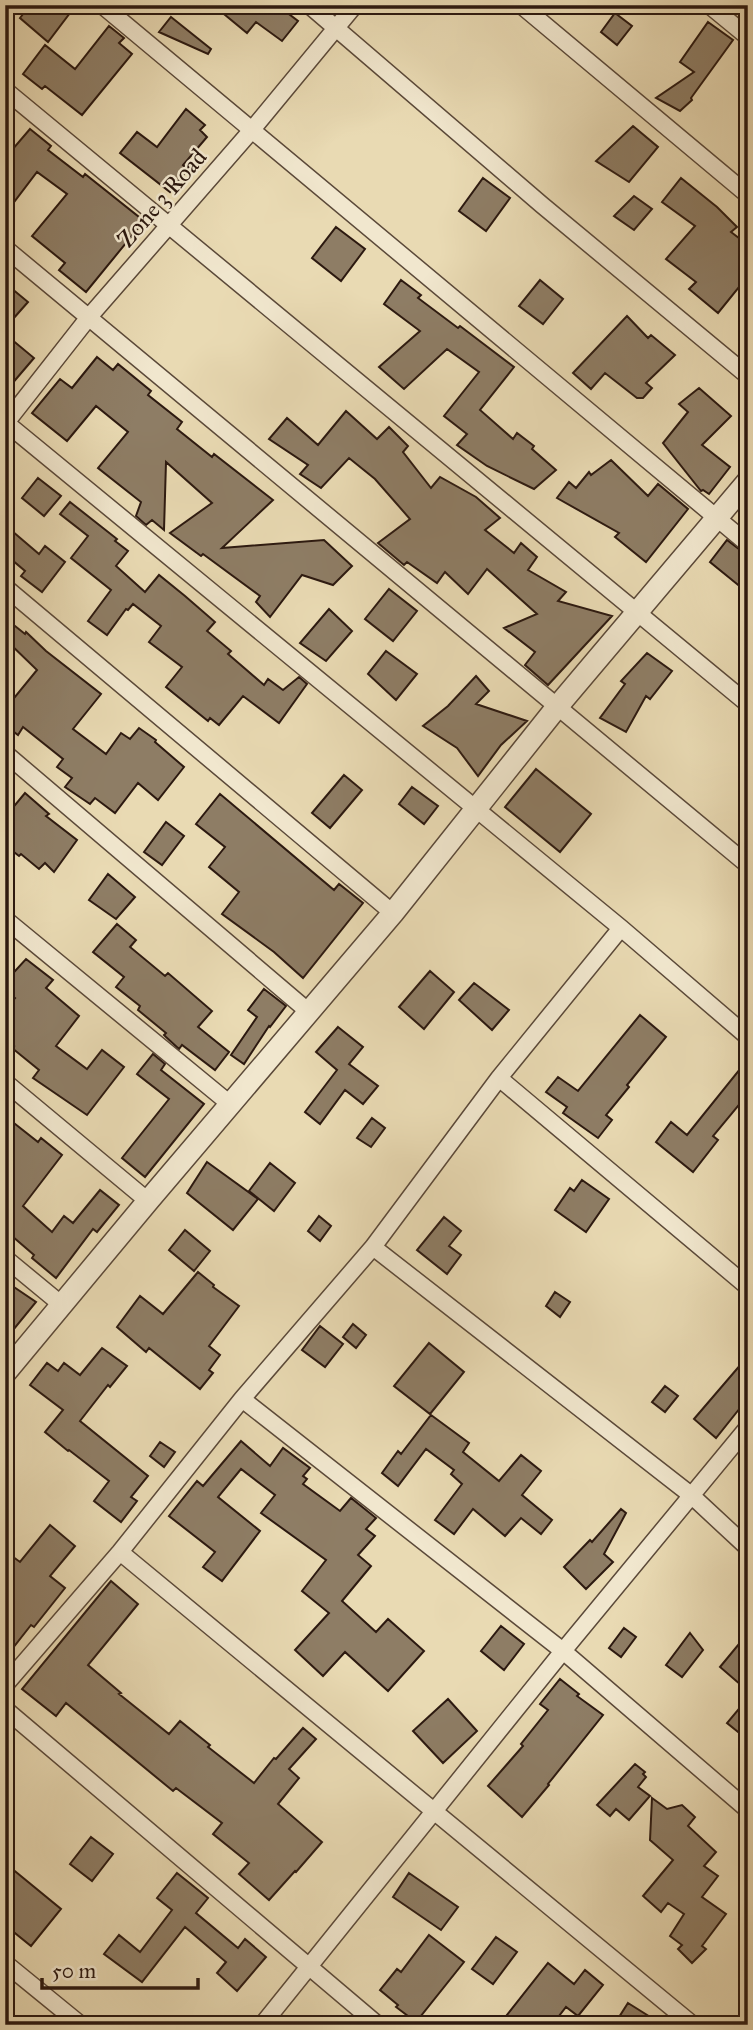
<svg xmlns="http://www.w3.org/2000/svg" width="753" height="2030" font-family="'IM FELL Great Primer',serif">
<rect width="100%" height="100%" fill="#e9dab3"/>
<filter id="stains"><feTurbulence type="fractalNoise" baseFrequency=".00286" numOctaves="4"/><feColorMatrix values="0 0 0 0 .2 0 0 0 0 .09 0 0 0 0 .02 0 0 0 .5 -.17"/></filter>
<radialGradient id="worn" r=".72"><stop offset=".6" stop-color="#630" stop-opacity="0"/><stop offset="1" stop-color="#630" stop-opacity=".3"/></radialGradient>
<path fill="#8e7d65" stroke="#2c1910" stroke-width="2" d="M30,5H76L48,42L20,18Z
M213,5H277L298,21L282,41L256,22L247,33Z
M615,13L632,26L617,45L601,32Z
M171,17L211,49L208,54L159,32Z
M708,22L733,40L691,98L692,100L680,111L656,98L694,72L680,62Z
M109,26L124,38L119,43L132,54L82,115L45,86L42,89L23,74L45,45L75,69Z
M186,109L205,125L200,130L207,137L183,165L188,169L170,192L120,153L137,132L157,147Z
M633,126L658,147L629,182L596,161Z
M30,129L51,146L48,150L83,177L85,174L144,221L86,292L59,270L65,263L32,236L67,194L37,172L5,214V158Z
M483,178L510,198L486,231L459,211Z
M681,178L717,207L737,227L731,232L748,245V276L718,313L689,289L696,282L666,259L695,226L662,202Z
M634,196L652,209L634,230L614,216Z
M336,227L365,249L341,281L312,258Z
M401,280L421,295L418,298L458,328L460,326L514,367L480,410L513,439L517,433L534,446L532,449L556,470L534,489L487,466L457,445L467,434L444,416L479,372L447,349L404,389L379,367L420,331L384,304Z
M540,280L563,299L543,324L519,306Z
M5,283L28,302L5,328Z
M627,316L648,338L651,335L675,355L646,383L652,388L643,398H637L605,373L591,389L573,373Z
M5,334L34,358L5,392Z
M97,357L113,370L118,364L151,391L148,395L182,422L177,429L212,457L214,454L273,500L222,548L324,540L352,566L333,585L302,575L270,617L256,602L260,596L203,554L201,556L170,533L212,503L166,462L164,530L152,520L146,525L136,516L141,502L98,468L128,432L96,406L67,441L32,413L60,379L72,388Z
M699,388L731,416L702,445L730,467L709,494L703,490L701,491L663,443L688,412L679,404Z
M346,411L377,439L389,427L408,446L403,452L431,488L440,477L476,497L500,518L485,530L514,553L521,543L537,557L528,570L566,592L558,601L612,616L548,685L525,665L535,652L504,628L537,614L487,569L468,594L445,572L437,583L407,562L404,565L378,543L410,519L375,479L349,458L321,488L300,474L308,465L269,439L287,418L318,445Z
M611,460L648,496L658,484L688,509L646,562L615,537L619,533L557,498L569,482L576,488L589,472L591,475Z
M38,478L61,496L44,516L22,498Z
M70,502L117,539L115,541L128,551L116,566L145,592L159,575L185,596L215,622L207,631L231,651L228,654L264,685L268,679L283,690L299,677L307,684L279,723L243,696L219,725L210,718L208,721L166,687L182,667L149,642L161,626L133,604L128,610L126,609L107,635L88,621L111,590L71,558L88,536L60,514Z
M5,525L39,554L45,546L65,562L42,592L21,576L25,571L5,554Z
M727,540L748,556V593L710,562Z
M389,589L417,611L393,641L365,619Z
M329,609L352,631L326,661L300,643Z
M5,618L25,634L26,632L46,651L101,694L73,729L106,754L121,733L130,739L139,728L156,740L155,742L184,767L158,800L138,783L115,813L95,798L90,804L65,787L72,778L57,767L63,759L23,727L18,735L5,725V709L37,670L5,639Z
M386,651L417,674L396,700L368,674Z
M647,653L672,671L650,699L646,696L626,732L600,718L625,684L621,681Z
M476,676L489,691L476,704L527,721L501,745L478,776L457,748L423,726L448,706Z
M536,769L591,814L560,852L505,807Z
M344,775L362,790L330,828L312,813Z
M412,787L438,806L424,824L399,804Z
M25,793L49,814L46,816L77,840L54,872L45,863L39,869L21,854L19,856L5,845V817Z
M220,794L334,890L339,884L363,903L303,978L274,952L222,914L239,892L209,867L225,847L196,824Z
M166,822L184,836L162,865L144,852Z
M108,874L135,897L116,919L89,900Z
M117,924L136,940L130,947L165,976L168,973L212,1011L198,1027L229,1052L215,1070L182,1045L179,1049L166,1037L164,1035L166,1033L138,1010L140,1006L116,987L124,977L93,952Z
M26,959L53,980L46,988L79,1016L56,1046L87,1069L102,1050L124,1067L87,1115L33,1078L39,1070L12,1048L14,1046L5,1039V1009L15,998L5,990V982Z
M430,971L454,992L424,1029L399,1007Z
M474,983L509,1010L492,1030L459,1000Z
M264,989L286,1006L270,1027L269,1026L244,1064L231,1055L257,1017L248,1010Z
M640,1015L666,1037L627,1085L629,1087L606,1115L612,1120L598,1138L563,1113L567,1107L546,1092L558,1077L578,1091Z
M338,1027L363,1047L349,1064L378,1086L363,1104L345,1090L320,1124L305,1112L337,1070L316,1052Z
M153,1054L165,1064L161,1070L204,1104L145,1177L122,1158L169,1099L137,1074Z
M748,1059V1094L713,1136L718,1140L693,1172L656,1142L671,1122L687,1135Z
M5,1116L38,1142L41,1138L62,1155L23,1206L52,1232L64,1216L73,1223L100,1190L119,1205L97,1232L93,1229L56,1278L32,1258L34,1255L5,1230Z
M372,1118L385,1128L371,1147L357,1138Z
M207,1162L258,1199L233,1230L187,1193Z
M270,1163L295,1183L274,1211L249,1191Z
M582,1180L609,1199L586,1232L555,1210L570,1188L574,1191Z
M319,1216L331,1226L320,1241L308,1231Z
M444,1217L461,1231L449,1246L461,1255L447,1274L417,1250Z
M185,1230L210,1251L194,1271L169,1250Z
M198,1272L214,1285L213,1287L239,1306L209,1346L220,1355L209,1370L213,1373L200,1389L149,1348L146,1352L117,1327L140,1296L163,1314Z
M5,1281L36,1302L5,1340Z
M555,1292L570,1302L560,1317L546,1306Z
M353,1324L366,1335L356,1348L343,1337Z
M320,1326L343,1344L325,1367L302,1350Z
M429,1343L464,1372L430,1414L394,1386Z
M102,1348L127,1366L110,1387L108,1385L80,1421L148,1476L131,1497L137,1501L121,1522L94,1501L109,1481L69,1450L68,1451L45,1432L63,1410L30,1385L47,1363L58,1371L64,1363L80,1375Z
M748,1356V1398L716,1438L694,1419Z
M665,1386L678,1396L665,1412L652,1402Z
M431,1415L469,1443L463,1452L499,1481L521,1455L541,1471L522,1495L552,1520L541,1534L521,1518L505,1536L473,1509L454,1534L435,1520L462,1484L451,1474L454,1470L426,1449L398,1486L382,1473L398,1451L401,1454Z
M241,1441L270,1466L283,1448L310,1468L303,1476L307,1479L303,1484L340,1511L351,1498L376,1518L366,1529L375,1536L358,1555L371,1566L342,1601L376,1632L388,1619L424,1651L388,1691L345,1652L323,1676L295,1650L329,1613L302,1591L326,1560L261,1513L275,1495L241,1469L218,1497L260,1531L222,1581L203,1567L215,1552L169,1516L197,1481L203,1486Z
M160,1442L175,1452L164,1467L150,1456Z
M621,1509L626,1513L604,1554L613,1562L586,1589L564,1567L590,1540L592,1542Z
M50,1525L75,1546L50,1576L65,1588L34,1627L31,1625L5,1658V1551L20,1562Z
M111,1581L138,1604L88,1665L121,1693L119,1694L169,1734L180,1721L210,1745L208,1747L254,1783L274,1758L276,1759L303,1728L316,1739L289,1769L299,1778L278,1804L322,1842L296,1872L295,1871L269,1900L239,1874L249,1863L213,1834L222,1823L176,1788L173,1791L66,1703L56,1716L22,1689Z
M501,1626L524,1644L504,1670L481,1651Z
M624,1628L636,1637L621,1657L609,1648Z
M690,1633L703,1650L682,1677L666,1665Z
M748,1633V1691L720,1667Z
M560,1679L579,1694L577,1696L603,1715L548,1784L549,1785L522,1817L488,1786L523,1746L521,1744L548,1710L540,1704Z
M748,1698V1740L727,1723Z
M448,1699L477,1731L443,1763L413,1731Z
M635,1764L645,1772L643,1774L646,1777L638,1787L650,1796L629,1820L616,1809L610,1816L597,1805Z
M652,1798L667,1809L682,1805L695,1817L688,1826L716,1852L704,1866L718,1876L702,1897L726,1914L702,1946L706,1949L692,1963L678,1949L682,1945L670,1936L684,1914L668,1903L661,1912L643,1896L673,1860L650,1840Z
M91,1837L113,1854L92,1881L70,1864Z
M5,1863L61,1909L31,1946L5,1925Z
M177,1873L208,1898L196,1913L238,1948L245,1939L266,1957L237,1991L217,1973L226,1962L185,1927L142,1982L104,1954L119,1935L140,1952L172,1910L157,1898Z
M409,1873L458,1907L441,1930L393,1897Z
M429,1935L464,1962L416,2022L396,2007L398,2005L380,1990L397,1969L401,1972Z
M496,1937L517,1952L493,1984L472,1969Z
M548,1963L574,1984L585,1970L603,1985L578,2016L566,2007L552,2025H499Z
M628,2003L663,2025H614Z"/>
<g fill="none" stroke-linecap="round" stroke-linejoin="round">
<g stroke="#5b4939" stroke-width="19">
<path id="minor" d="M102,5L748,544
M309,5L542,205L748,376
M521,5L748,195
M709,5L748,37
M5,90L748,704
M5,248L748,865
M5,422L621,928L748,1037
M5,424L89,317L251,131L355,5
M5,587L393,913
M5,753L309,1012
M5,919L230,1104
M499,1078L748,1287
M5,1082L148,1201
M373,1247L691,1495L748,1548
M5,1258L62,1305
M242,1399L563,1651L748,1810
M120,1552L693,2025
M5,1685L120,1552L242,1399L373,1247L499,1078L621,928
M5,1709L378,2025
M5,1963L81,2025
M262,2025L563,1651L748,1427"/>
</g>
<g stroke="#5b4939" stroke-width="24">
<path id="tertiary" d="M5,1373L148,1201L393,913L557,707L748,481"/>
</g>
<use href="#minor" stroke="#f1e7ce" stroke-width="16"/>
<use href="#tertiary" stroke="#f1e7ce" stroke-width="21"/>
</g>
<g text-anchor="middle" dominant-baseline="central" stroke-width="5" stroke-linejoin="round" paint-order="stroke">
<g font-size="24" fill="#2c1910" stroke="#f1e7ce">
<text transform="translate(162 198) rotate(-49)">Zone 3 Road</text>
</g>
</g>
<rect width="753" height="2030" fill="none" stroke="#e9dab3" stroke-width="28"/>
<rect x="7" y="7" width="739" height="2016" fill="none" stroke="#2c1910" stroke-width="3.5"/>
<rect x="14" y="14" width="725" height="2002" fill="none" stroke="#2c1910" stroke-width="2"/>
<path d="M42 1978v10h156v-10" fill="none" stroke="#2c1910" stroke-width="3.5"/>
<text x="52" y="1978" font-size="21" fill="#2c1910" stroke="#f1e7ce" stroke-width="5" paint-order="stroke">50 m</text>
<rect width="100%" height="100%" filter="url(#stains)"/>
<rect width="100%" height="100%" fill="url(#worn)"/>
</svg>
